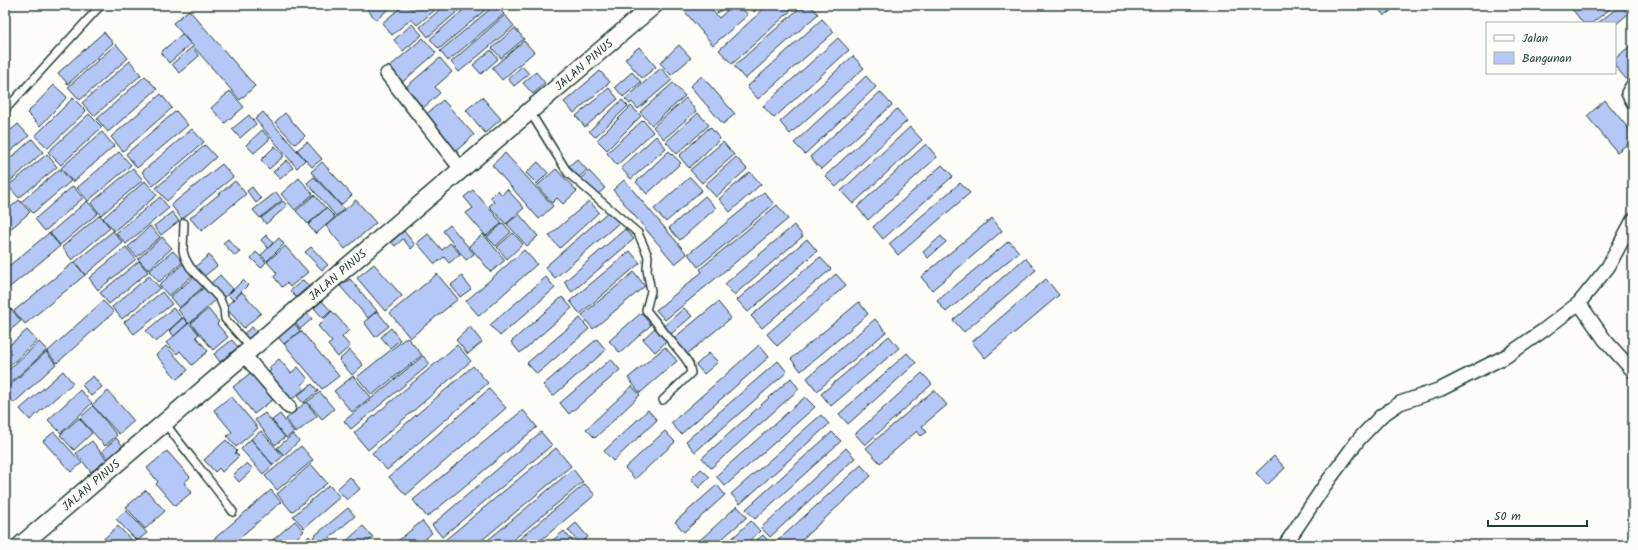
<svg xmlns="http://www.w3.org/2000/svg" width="1638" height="550" font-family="Kalam,sans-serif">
<rect width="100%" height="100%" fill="#fdfcf7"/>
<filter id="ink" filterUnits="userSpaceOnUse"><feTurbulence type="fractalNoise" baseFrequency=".025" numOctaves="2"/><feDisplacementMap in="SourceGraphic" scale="8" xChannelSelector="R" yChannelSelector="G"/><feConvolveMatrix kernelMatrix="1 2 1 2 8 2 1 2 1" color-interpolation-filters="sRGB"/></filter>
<g filter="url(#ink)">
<path fill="#b5c7f7" stroke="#1f3d34" d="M371,5H393L376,20L367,9Z
M404,5H408L412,10L417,5H441L417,25L411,19L392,35L382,23Z
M445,5H465L428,37L420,27Z
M469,5H491L439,49L430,39Z
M495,5H496L504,14L448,61L440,51Z
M684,5H708L719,18L733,5H739L748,15L713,45L681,7Z
M711,5H727L718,13Z
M749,5H762L754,12Z
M768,5H797L732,64L719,50Z
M803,5H810L818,14L745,79L734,66Z
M1376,5H1398L1384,16Z
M1569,5H1615L1592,23H1583Z
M1621,5L1628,14L1615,25V23H1598Z
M189,10L255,86L240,100L173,23Z
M505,15L514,26L459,72L451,62Z
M822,19L834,32L758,99L747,87Z
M412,24L422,35L403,51L394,40Z
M515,28L524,39L501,58L492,48Z
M104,32L113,43L68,84L58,73Z
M182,34L191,44L169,63L161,52Z
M423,38L436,53L400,84L387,69Z
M838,38L849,50L774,118L763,106Z
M524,41L534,52L502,80L492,68Z
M1633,43V75L1627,80L1615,66V59Z
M116,44L128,58L80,100L68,87Z
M679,45L691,58L671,75L660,63Z
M192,47L199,56L179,73L172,64Z
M639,47L656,67L642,78L625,59Z
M491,50L498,59L481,74L473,65Z
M853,56L864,68L790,134L780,122Z
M440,58L452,72L435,87L440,93L423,108L406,87Z
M130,61L141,75L94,116L82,103Z
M522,66L529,74L514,86L508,79Z
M661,68L672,80L638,109L632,102L630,104L625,99Z
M600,71L610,82L574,113L564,102Z
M536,72L545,83L533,94L523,83Z
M632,72L641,82L623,97L615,87Z
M145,76L157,89L108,132L97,119Z
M702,76L735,114L723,124L690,86Z
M866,76L876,87L805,154L794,143Z
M673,83L685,96L652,125L640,112Z
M54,85L67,97L40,126L27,113Z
M609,88L618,99L585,127L576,116Z
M230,91L244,107L225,123L211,108Z
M880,92L892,105L821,169L810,157Z
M161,94L172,108L123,151L111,137Z
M482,97L501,119L485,133L466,110Z
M73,98L86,111L48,148L35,136Z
M686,98L696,111L664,139L653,127Z
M443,100L474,135L455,152L424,116Z
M622,100L628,106L595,137L589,131Z
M1605,100L1633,134V140L1617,152L1587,116Z
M631,106L641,116L607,150L597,140Z
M897,109L907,121L836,187L825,176Z
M176,111L188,125L137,168L126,154Z
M263,112L305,160L297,168L255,119Z
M285,113L305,136L295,144L275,122Z
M698,113L709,125L677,154L666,142Z
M89,114L102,127L61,165L48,152Z
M249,115L256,124L240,138L232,129Z
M643,120L653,132L617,165L607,153Z
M18,124L29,136L5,156V135Z
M710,127L720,139L689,168L679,156Z
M910,127L922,140L853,204L841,191Z
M192,129L204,142L153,186L142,172Z
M262,130L270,139L254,153L246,145Z
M102,132L114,146L73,182L61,168Z
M656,136L666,148L631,179L621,168Z
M32,139L43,152L6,185L5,163Z
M307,142L322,159L312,167L297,150Z
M723,142L734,155L702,183L690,170Z
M926,144L937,157L868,220L857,207Z
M205,145L216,157L167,201L156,188Z
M275,146L284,156L269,169L261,160Z
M669,151L681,163L647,194L636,182Z
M119,152L131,165L88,201L77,188Z
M505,153L553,206L539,219L492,165Z
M47,154L57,167L19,198L8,186Z
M736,157L747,169L716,197L705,185Z
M577,159L587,170L579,177L569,166Z
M287,160L293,168L280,179L273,172Z
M322,162L352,195L341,205L311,172Z
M538,162L548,173L537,184L526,173Z
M222,164L233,177L182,219L171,205Z
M942,165L953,176L883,239L873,227Z
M133,168L143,180L101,215L91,203Z
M60,169L71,181L33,213L22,201Z
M556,169L577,191L563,204L557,198L552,203L537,186Z
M589,171L605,188L596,196L580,179Z
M750,172L761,184L730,212L719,199Z
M314,177L344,209L336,216L307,183Z
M690,177L702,190L666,222L654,209Z
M299,178L313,194L295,210L281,194Z
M624,180L687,254L675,264L613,190Z
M145,181L157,195L114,231L103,218Z
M235,181L246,194L201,231L190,218Z
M960,183L970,193L898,255L889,244Z
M73,186L83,198L45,231L35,219Z
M252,187L261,199L256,203L247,191Z
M507,189L524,208L506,224L489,206L494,202L490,198L498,190L502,195Z
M473,190L502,223L486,236L466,213L473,208L464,197Z
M276,192L282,200L260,218L253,210Z
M764,192L774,204L698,267L688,254Z
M314,195L326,208L308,224L296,211Z
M705,196L716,208L680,240L669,228Z
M160,197L169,208L126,244L116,233Z
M19,200L30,212L5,234V212Z
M356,200L376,223L345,249L326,226Z
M87,201L98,213L60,245L50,233Z
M283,201L287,206L266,224L261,218Z
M589,201L599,212L560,248L549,236Z
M777,205L788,219L665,320L656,310L702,272L700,269Z
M326,208L335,217L316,234L308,225Z
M609,211L620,222L555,278L545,267Z
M172,212L179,221L161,235L154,226Z
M519,214L538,236L527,246L507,224Z
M100,215L110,228L72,260L62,247Z
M992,218L1002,231L932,290L921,277Z
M503,223L511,232L496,246L487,237Z
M450,225L474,254L466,260L443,231Z
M794,225L803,236L734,295L725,284Z
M150,226L160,237L137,257L128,247Z
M625,229L634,239L572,292L564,282Z
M113,231L123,243L85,275L75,262Z
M404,231L415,245L411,249L403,239L395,246L391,242Z
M49,233L60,246L5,291V269Z
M513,233L523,244L507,259L497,247Z
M428,234L442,250L450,243L460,254L449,263L444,257L435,264L417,243Z
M483,234L505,260L491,272L469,246Z
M266,235L273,243L268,248L261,240Z
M941,236L946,242L928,258L923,252Z
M162,237L172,248L148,270L138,259Z
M279,238L284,244L267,261L261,255Z
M228,239L240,252L235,256L223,243Z
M807,239L817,251L748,312L737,300Z
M1009,241L1019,252L946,312L937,301Z
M285,246L308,272L290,287L287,283L282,287L274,277L277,273L267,262Z
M126,247L136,259L98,290L89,278Z
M311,247L328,265L322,270L305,252Z
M524,250L537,264L479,316L466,301Z
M173,251L183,262L159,282L149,271Z
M630,251L640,263L580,314L570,301Z
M256,252L266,262L261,268L251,258Z
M209,255L217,266L203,277L195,267Z
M820,257L831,269L762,328L751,316Z
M1025,258L1036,270L964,332L953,320Z
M139,261L148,272L109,304L100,293Z
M74,262L85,275L25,324L14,311Z
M183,264L193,275L169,296L159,285Z
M374,264L402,296L385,311L357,278Z
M634,272L645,286L593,329L582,315Z
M437,274L458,299L410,338L390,313Z
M836,274L846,285L777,346L767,334Z
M220,275L233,289L222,299L209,285Z
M149,276L160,288L122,319L112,307Z
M462,276L471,289L460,297L451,285Z
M194,277L203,287L179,308L170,297Z
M546,277L555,288L500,336L490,325Z
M350,279L377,311L368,318L340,286Z
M1046,279L1059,295L985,358L972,342Z
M243,280L248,285L233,300L228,295Z
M303,280L309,286L296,297L290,291Z
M207,285L218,298L189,324L178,310Z
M162,292L172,304L134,334L124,322Z
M242,292L261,313L244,328L225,307Z
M562,297L572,308L520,353L511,342Z
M103,301L114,312L57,363L47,352Z
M322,301L331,311L323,318L314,308Z
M718,302L731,318L687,354L674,338Z
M859,302L868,314L801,371L791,359Z
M173,308L182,318L156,342L146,331Z
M684,308L692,316L671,334L664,326Z
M11,309L21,321L5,335V315Z
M208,309L219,322L217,324L228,337L213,350L191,323Z
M304,310L312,319L300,329L293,319Z
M332,311L349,330L342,337L350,346L338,357L328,345L332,342L318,326L325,320L324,319Z
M377,311L389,326L375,337L364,322Z
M641,313L651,325L620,353L609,341Z
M183,318L188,323L174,336L169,331Z
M580,318L589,329L537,374L527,363Z
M875,319L886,332L817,391L807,378Z
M189,323L199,334L196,337L208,351L192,365L180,351L177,354L166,343Z
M294,323L300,331L284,344L278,337Z
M252,327L258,334L248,342L242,335Z
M470,327L482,342L468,354L456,340Z
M391,328L400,340L390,348L381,337Z
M655,328L667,341L655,352L643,339Z
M27,330L37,341L5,370V349Z
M301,331L339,376L322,389L284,344Z
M889,336L899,348L831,406L821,394Z
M407,337L422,355L372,395L357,377Z
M597,339L606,350L553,396L543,385Z
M232,340L238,347L220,362L214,354Z
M39,342L47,350L5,388V373Z
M457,345L471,361L368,450L354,433Z
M759,345L769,357L681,434L671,423Z
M166,346L188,370L177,379L156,355Z
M665,347L677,361L640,393L628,378Z
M350,350L363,365L352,375L339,360Z
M46,352L56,364L14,403L5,393V390Z
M709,353L718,362L704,374L696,365Z
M907,353L916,363L848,424L839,414Z
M423,356L430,364L351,429L344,421Z
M279,359L291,373L298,367L308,379L301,385L304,389L288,403L265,376L271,370L269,368Z
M611,359L620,370L569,414L560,403Z
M778,361L787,372L695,452L686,441Z
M473,366L488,383L387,470L372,453Z
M254,370L276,397L254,414L233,387Z
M63,371L73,383L30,420L20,409Z
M922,373L932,384L865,445L855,434Z
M93,376L102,387L91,396L82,385Z
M353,376L371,397L352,412L334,391Z
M791,378L799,389L711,468L702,458Z
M312,384L318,391L303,403L297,396Z
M632,386L640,395L595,438L586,429Z
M489,389L506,408L406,495L389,477Z
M80,390L92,403L61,433L48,420Z
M934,390L947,405L922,426L927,432L921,436L917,431L880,463L866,448Z
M108,391L134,421L119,434L92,405Z
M320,392L334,409L322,419L307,402Z
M231,396L258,428L236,447L227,436L232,432L214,410Z
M805,397L815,407L725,486L716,476Z
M306,402L317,416L296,433L286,419Z
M93,406L117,435L105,446L80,418Z
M523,410L537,427L427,517L413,500Z
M648,410L657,420L613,461L604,451Z
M265,413L285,437L275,445L255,420Z
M280,414L294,432L286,438L272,420Z
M821,415L829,424L740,504L731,494Z
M79,418L92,433L74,450L60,435Z
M261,431L283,456L273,465L251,439Z
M665,431L675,442L635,479L625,468Z
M54,432L82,463L71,472L43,441Z
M541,432L552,445L442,537L432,525Z
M832,432L841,441L755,519L746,509Z
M293,434L299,441L284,455L277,448Z
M116,438L123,446L108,459L102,451Z
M251,439L273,465L263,474L241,449Z
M226,440L237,451L235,453L239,456L222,472L219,468L215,472L204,460Z
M92,441L107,460L91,472L76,453Z
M301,446L313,460L277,490L265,476Z
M556,448L571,466L476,545H449L445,540Z
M846,448L855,458L770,537L761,528Z
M167,451L190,477L184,483L192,492L175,506L156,484L158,482L147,468Z
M1274,456L1285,468L1267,485L1256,473Z
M247,463L253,469L239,482L233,475Z
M311,464L327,483L292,512L277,494Z
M861,465L871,476L796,545H775L774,544Z
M573,469L583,482L507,545H482Z
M701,469L710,477L699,488L691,479Z
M350,477L360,489L347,500L337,489Z
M585,484L595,495L535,545H512Z
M329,485L340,497L304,528L293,516Z
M717,485L725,495L684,532L675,522Z
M146,490L165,511L145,529L126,507Z
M271,490L281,502L231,545H207Z
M737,506L747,517L715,545H701L698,542Z
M348,508L355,516L321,545H319L313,537Z
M126,510L147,533L137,541L116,519Z
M295,521L304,531L289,545H267Z
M422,521L432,533L418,545H393Z
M751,521L760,531L745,545H725Z
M576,523L588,537L580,544L568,530Z
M118,526L134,543L133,545H97Z
M363,526L373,537L365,545H342Z
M564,531L573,542L570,545H547Z
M763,535L772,545H751Z
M309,536L317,545H299Z"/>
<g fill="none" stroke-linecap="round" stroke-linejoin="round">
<g stroke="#1f3d34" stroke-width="10">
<path id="service" d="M5,110L101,5
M530,112L568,173L638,233L648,256L647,270L651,291L646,310L685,358L689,364L691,373L663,400
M184,223L183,251L185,258L190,267L220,299L224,309L225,319L252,349
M165,423C187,453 211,481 233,512"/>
</g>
<g stroke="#1f3d34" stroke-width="16">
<path id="minor" d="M387,74L461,169
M1633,85L1628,93L1633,102
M1579,303L1605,340L1633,371
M244,355L289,407
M1285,545L1325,485L1359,439L1381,416L1400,403L1441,389L1508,355L1544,330L1579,303L1608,267L1633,220"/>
</g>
<g stroke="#1f3d34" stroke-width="20">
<g id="tertiary">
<path id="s1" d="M21,545L654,5"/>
</g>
</g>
<use href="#service" stroke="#fdfcf7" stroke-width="7"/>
<use href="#minor" stroke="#fdfcf7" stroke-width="13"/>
<use href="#tertiary" stroke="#fdfcf7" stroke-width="17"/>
</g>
</g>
<g text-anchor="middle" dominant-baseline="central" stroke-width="3.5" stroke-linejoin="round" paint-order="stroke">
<g font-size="12" fill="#1f3d34" stroke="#fdfcf7">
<text stroke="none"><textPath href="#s1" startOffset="740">JALAN PINUS</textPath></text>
<text stroke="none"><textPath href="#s1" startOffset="416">JALAN PINUS</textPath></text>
<text stroke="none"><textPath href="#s1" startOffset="92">JALAN PINUS</textPath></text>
</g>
</g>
<rect width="1638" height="550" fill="none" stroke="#fdfcf7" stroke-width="20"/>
<rect x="10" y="10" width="1618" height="530" fill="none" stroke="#1f3d34" stroke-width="1.5" filter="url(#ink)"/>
<rect x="1486" y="22" width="130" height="52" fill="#fdfcf7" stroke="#a4b0a9"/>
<rect x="1494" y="35" width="20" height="6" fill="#fdfcf7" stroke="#a4b0a9"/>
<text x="1522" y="42" font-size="12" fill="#1f3d34">Jalan</text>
<rect x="1494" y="52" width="20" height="12" fill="#b5c7f7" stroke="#a4b0a9"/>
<text x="1522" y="62" font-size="12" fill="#1f3d34">Bangunan</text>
<path d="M1488 520v6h99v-6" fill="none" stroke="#1f3d34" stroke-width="2"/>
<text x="1494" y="520" font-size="12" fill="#1f3d34" stroke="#fdfcf7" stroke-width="3" paint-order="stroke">50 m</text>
</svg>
